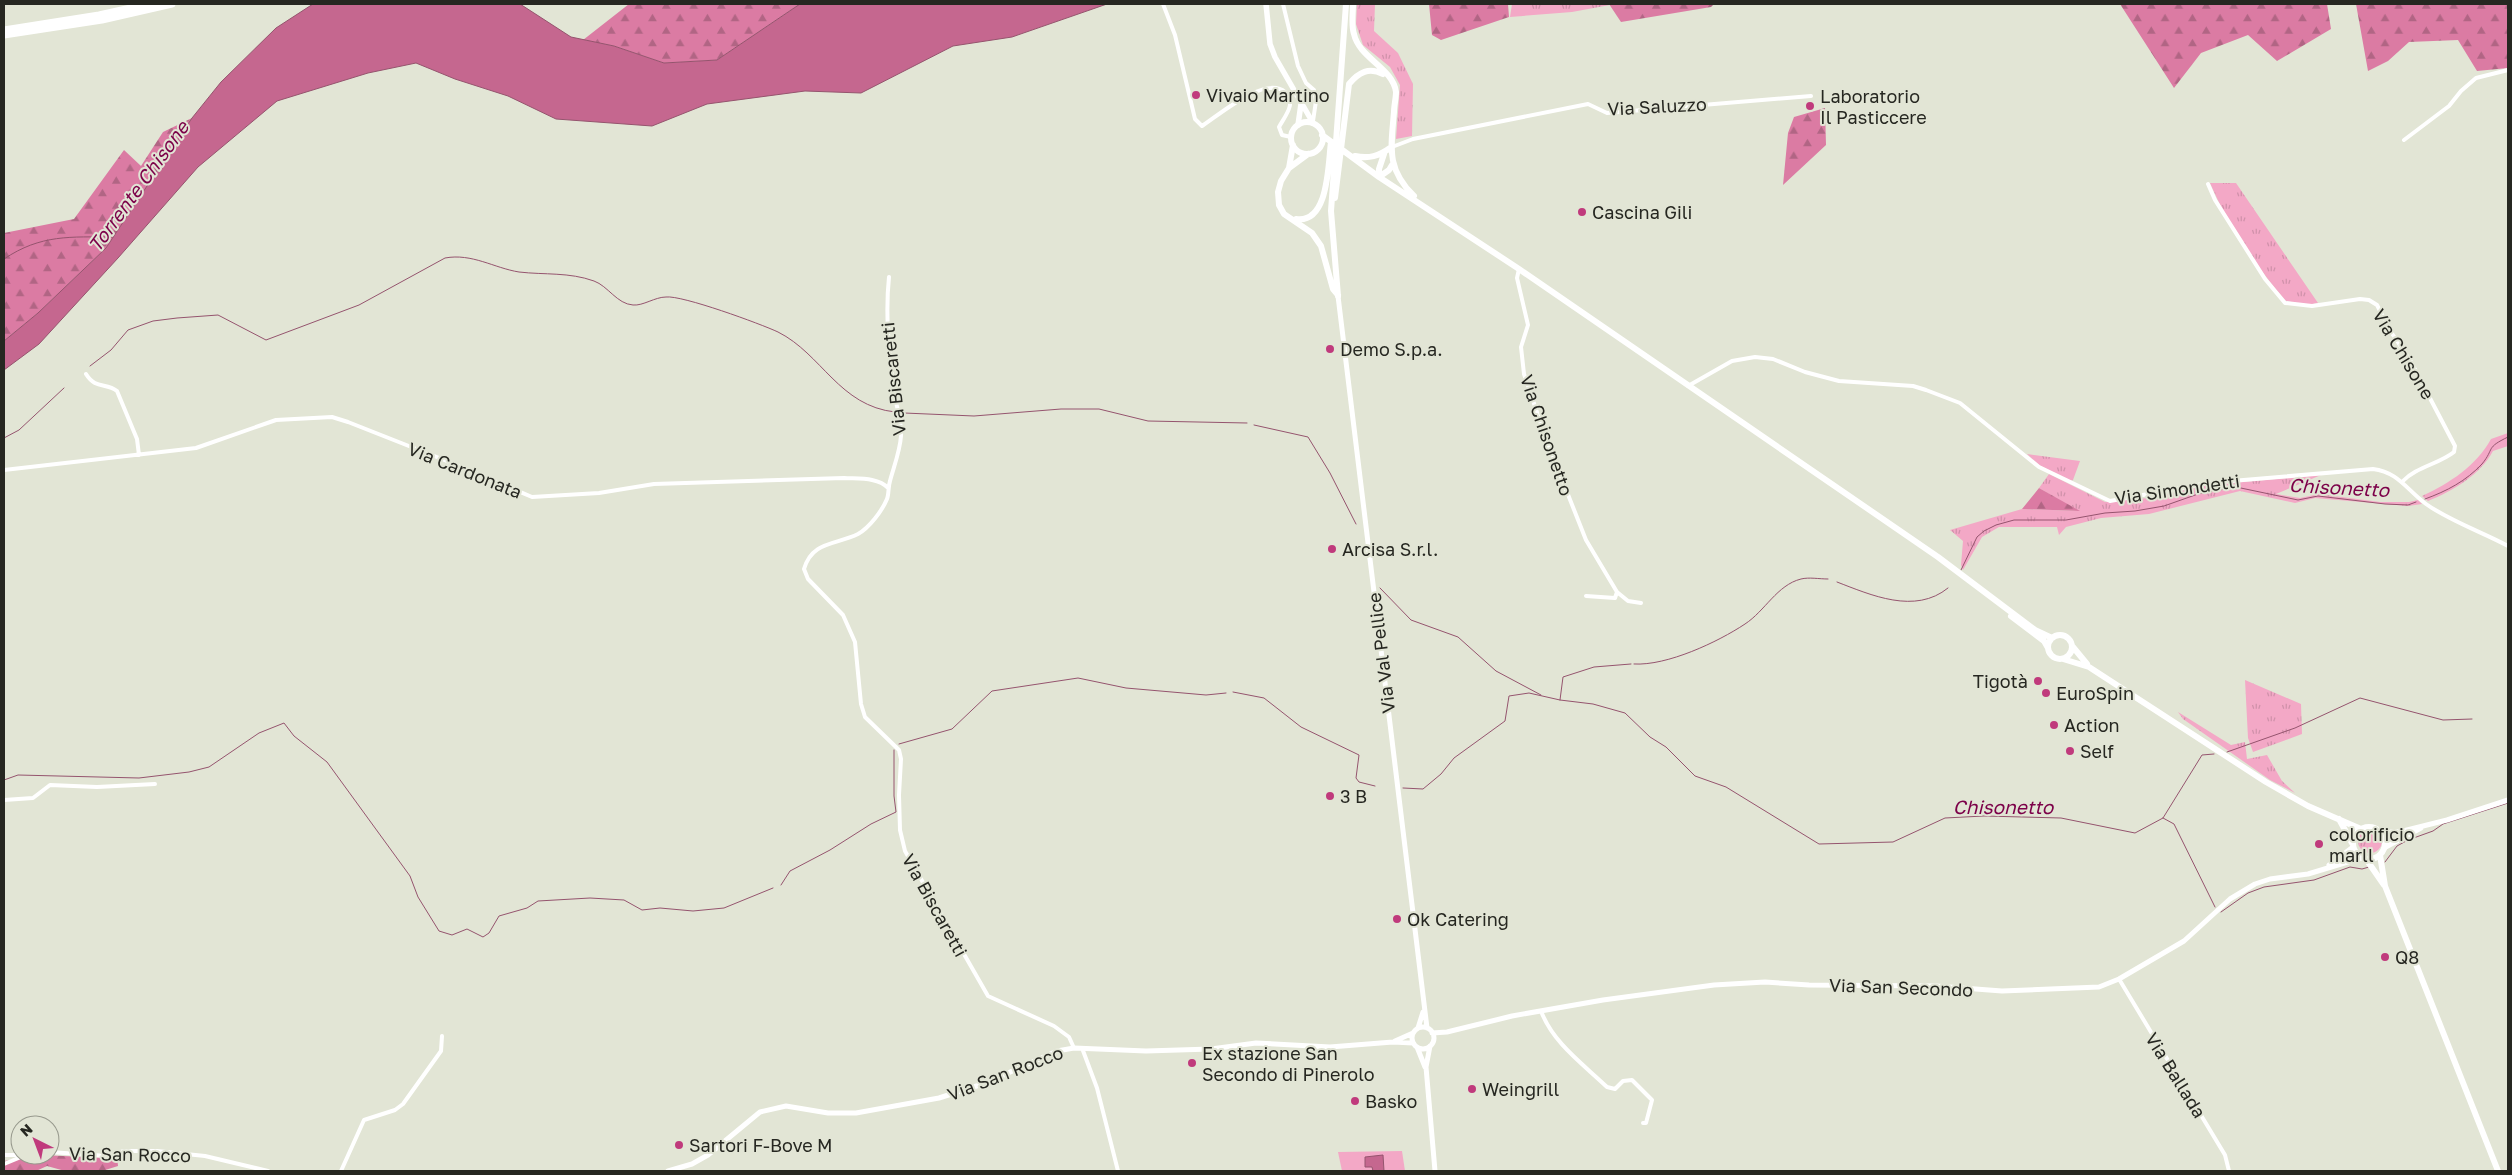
<svg xmlns="http://www.w3.org/2000/svg" width="2512" height="1175" font-family="'Golos Text',sans-serif">
<defs>
<pattern id="grass-tufts" width="24" height="20" patternUnits="userSpaceOnUse" patternTransform="scale(1.25)"><rect width="24" height="20" fill="#f3a8c6"/><path d="M3 7l-1-3M5 7V3M7 7l1-3M15 17l-1-3M17 17v-4M19 17l1-3" fill="none" stroke="#d091aa"/></pattern>
<pattern id="forest-firs" width="22" height="20" patternUnits="userSpaceOnUse" patternTransform="scale(1.25)"><rect width="22" height="20" fill="#db7ba3"/><path d="M5 1l3.5 6h-7zM16 11l3.5 6h-7z" fill="#b16584"/></pattern>
</defs>
<rect width="100%" height="100%" fill="#e2e5d5"/>
<path fill="url(#grass-tufts)" d="M1357,4H1375L1374,31L1398,53L1413,84L1412,136L1396,139L1400,85L1390,67L1363,45L1356,24Z
M1512,4H1609L1610,5L1572,12L1510,17Z
M2210,183H2236L2318,303L2308,305L2286,301C2256,267 2228,225 2210,183Z
M2508,433V446L2493,451C2480,475 2453,491 2428,501L2422,496C2450,483 2476,466 2491,439Z
M2027,454L2080,461L2073,480L2070,481L2039,465Z
M2049,474L2105,502L2148,498L2209,485L2321,475L2276,494L2300,498L2319,494L2380,502H2409L2418,500L2422,504L2408,506L2315,498L2295,503L2240,491L2149,514L2101,518L2066,527L2059,535L2057,527H1999L1982,537L1963,570L1961,565L1963,541L1950,530L2022,509L2078,511L2039,488Z
M2245,680L2301,704L2302,734L2253,752L2248,738Z
M2178,712L2231,745L2245,742L2247,759L2267,755L2282,781L2295,793L2270,780L2183,719Z
M2358 841a12 12 0 1 1 24 0a12 12 0 1 1-24 0Z"/>
<path fill="url(#forest-firs)" d="M629,4H800L717,60L664,63L614,46L583,40Z
M1429,4H1508L1509,17L1441,40L1432,35Z
M1609,4H1714L1711,7L1621,22Z
M2120,4H2327L2331,29L2277,61L2248,35L2201,53L2174,88Z
M2356,4H2508V68L2477,71L2458,40L2409,42L2388,61L2368,71Z
M1825,108L1826,145L1783,185L1788,133L1794,117Z
M192,118L106,248L38,313L4,341V233L74,219L124,150L141,166L163,132Z
M2039,488L2080,511L2022,509Z
M41,1155L107,1158L117,1155L118,1166L102,1171H65L47,1166L36,1171H4V1161Z"/>
<path fill="#f3a8c6" d="M1402,1151L1405,1171H1342L1338,1152Z"/>
<path fill="#c5678f" stroke="#95546e" d="M313,4H520L571,37L614,46L664,63L717,60L800,4H1107L1012,37L953,46L861,93L805,91L707,104L652,126L556,119L508,96L455,79L416,63L368,73L277,101L198,167L118,258L39,344L4,370V341L38,313L106,248L192,118L221,82L276,28Z
M1383,1155L1384,1171H1373L1372,1167H1365V1157Z"/>
<g fill="none" stroke-linecap="round" stroke-linejoin="round">
<path stroke="#95546e" stroke-width="1" d="M4,259C41,234 71,237 113,237
M90,366L111,350L128,330L153,321L177,318L218,315L266,340L359,305L445,258C472,253 494,268 519,272C545,275 569,272 594,281C608,286 617,304 633,305C643,306 655,297 666,297C682,295 761,324 778,332C822,354 839,406 895,412
M904,413L974,416L1061,409H1099L1148,421L1247,423
M1254,425L1308,437L1330,473L1356,524
M4,438L19,430L64,388
M2425,499C2447,491 2466,481 2482,464C2495,448 2485,448 2508,437
M1961,570L1977,537L1984,531L1996,525L2014,520H2066L2105,513L2135,511L2164,506L2198,494L2236,487L2298,500L2318,496L2385,504L2408,505L2416,502
M1837,582C1871,595 1915,615 1948,588
M1380,588L1411,620L1458,637L1496,671L1541,695
M1634,664C1667,666 1718,642 1745,624C1765,611 1777,585 1801,579C1809,577 1819,579 1828,579
M1233,692L1264,698L1301,727L1359,755L1356,778L1359,782L1375,786
M1560,700L1563,677L1594,667L1631,664
M899,744L952,729L992,691L1078,678L1126,688L1206,695L1226,693
M2227,752L2295,728L2360,698L2443,720L2472,719
M4,780L18,775L139,778L189,772L209,767L259,733L284,723L294,736L327,762L410,876L418,897L439,931L452,935L467,929L483,937L489,933L499,916L527,908L538,901L590,898L624,900L642,910L660,908L693,911L724,908L773,888
M1403,788L1423,789L1441,774L1454,758L1505,721L1509,696L1529,693L1560,700L1593,704L1625,713L1650,737L1666,747L1695,776L1726,787L1819,844L1893,842L1945,818L1984,816L2061,818L2135,833L2163,818L2202,755L2214,754
M2163,818L2174,824L2215,907
M2385,862L2397,846L2408,840L2433,831L2443,824L2508,803
M781,885L790,871L830,850L871,824L896,812L894,796V750
M2221,912L2248,893L2264,887L2314,880L2350,867L2362,869L2369,867"/>
<path stroke="#fff" stroke-width="4" d="M1163,4L1175,35L1195,119L1202,126C1219,115 1265,75 1285,92C1297,103 1285,116 1279,127L1282,135L1291,137
M1283,4L1298,66L1306,83L1314,90L1316,101L1313,121
M2404,140L2449,106L2461,91L2476,78L2508,70
M1392,147L1413,139L1588,104L1607,113L1811,96
M2208,184L2215,200L2265,279L2285,303L2312,306L2360,299L2369,300L2377,305L2391,332L2410,360L2455,446L2454,452C2439,464 2416,467 2403,481
M1519,269L1517,278L1528,325L1521,347L1524,374L1546,439L1586,540L1617,592L1628,601L1641,603
M889,277C885,315 889,353 894,391C896,407 902,420 901,436C900,451 894,466 890,481C888,487 889,494 887,499C882,511 869,528 858,534C836,545 812,541 804,569L808,579L843,615L855,642L861,704L865,717L899,750L901,759L899,795L900,830L905,851L988,996L1054,1026L1069,1037L1074,1048
M86,374C96,390 106,382 117,391L137,439L139,455
M1688,386L1732,361L1755,357L1773,359L1805,372L1839,381L1913,386L1926,390L1960,403L2039,467L2110,501L2208,483L2373,469C2398,472 2407,490 2426,504C2450,521 2482,532 2508,546
M4,470L196,448L276,420L332,417L348,422L457,465L532,497L599,493L654,484L844,478C858,479 878,477 888,488
M1586,596L1615,598L1617,592
M4,800L33,798L50,785L97,787L155,784
M2119,979L2225,1155L2229,1171
M1541,1011C1553,1043 1583,1064 1607,1087L1615,1089L1623,1081L1632,1080L1652,1100L1646,1123H1643
M1082,1048L1097,1088L1118,1171
M50,1152L107,1156L124,1151H157L205,1156L268,1171
M4,1155H27
M4,1164L21,1157
M341,1171L364,1120L395,1110L403,1104L441,1051L442,1036"/>
<path stroke="#fff" stroke-width="5" d="M1338,296L1427,1028
M2381,833L2403,831L2447,820L2508,800
M2384,848L2421,828
M2329,865L2353,847
M1412 1038a11 11 0 1 1 22 0a11 11 0 1 1-22 0Z
M1418,1028L1423,1012
M1432,1033L1447,1032L1512,1016L1603,1000L1714,985L1765,982L1809,985L1936,986L2002,991L2099,987L2119,979L2184,941L2230,899L2255,884L2270,879L2308,874L2361,858
M1395,1041L1413,1033
M1430,1046L1426,1067L1435,1171
M1417,1047L1425,1067
M668,1171L692,1164L708,1155L760,1112L786,1106L828,1113H856L939,1098L986,1083L1057,1051L1074,1048L1146,1051L1211,1049L1256,1043L1330,1047L1393,1042L1413,1043"/>
<path stroke="#fff" stroke-width="5.5" d="M1266,4L1270,44L1275,57L1313,123
M1298,125L1301,104"/>
<path stroke="#fff" stroke-width="6" d="M1353,4C1353,13 1351,25 1354,34C1359,58 1393,68 1396,92C1396,98 1394,106 1394,112C1391,147 1386,169 1414,196
M1291 138a16 16 0 1 1 32 0a16 16 0 1 1-32 0Z
M1322,135L1379,177L1519,269L1938,557L2035,630L2052,638
M1308,154L1289,168L1281,181L1278,192L1279,205L1284,214L1312,233L1321,246L1333,289L1338,295
M1355,156C1369,159 1379,156 1390,148
M1289,168L1293,145
M1379,177V169L1384,154
M1379,177L1389,170L1392,165
M1335,198L1349,84C1359,72 1369,67 1383,74
M1296,219C1329,224 1328,164 1331,142
M1338,296L1331,211L1346,4
M2011,616L2044,641L2048,648
M2048 647a12 12 0 1 1 24 0a12 12 0 1 1-24 0Z
M2073,647L2087,664
M2063,659L2089,667L2266,782L2308,806L2361,829
M2339,819L2352,843
M2353 843a16 16 0 1 1 32 0a16 16 0 1 1-32 0Z
M2380,855L2385,886L2498,1171
M2366,859L2384,885"/>
<path stroke="#fff" stroke-width="7" d="M4,30L99,15L149,4
M4,35L102,20L172,4"/>
</g>
<g fill="#c03a7c" stroke="#e2e5d5" stroke-width="2">
<circle cx="1196" cy="95" r="5"/>
<circle cx="1810" cy="106" r="5"/>
<circle cx="1582" cy="212" r="5"/>
<circle cx="1330" cy="349" r="5"/>
<circle cx="1332" cy="549" r="5"/>
<circle cx="2038" cy="681" r="5"/>
<circle cx="2046" cy="693" r="5"/>
<circle cx="2054" cy="725" r="5"/>
<circle cx="2070" cy="751" r="5"/>
<circle cx="1330" cy="796" r="5"/>
<circle cx="2319" cy="844" r="5"/>
<circle cx="1397" cy="919" r="5"/>
<circle cx="2385" cy="957" r="5"/>
<circle cx="1192" cy="1063" r="5"/>
<circle cx="1472" cy="1089" r="5"/>
<circle cx="1355" cy="1101" r="5"/>
<circle cx="679" cy="1145" r="5"/>
</g>
<g text-anchor="middle" dominant-baseline="central" stroke-width="4" stroke-linejoin="round" paint-order="stroke">
<g font-size="18" fill="#262721" stroke="#e2e5d5" text-anchor="start">
<text x="1206" y="95">Vivaio Martino</text>
<text x="1820" y="96">Laboratorio<tspan x="1820" dy="21">Il Pasticcere</tspan></text>
<text x="1592" y="212">Cascina Gili</text>
<text x="1340" y="349">Demo S.p.a.</text>
<text x="1342" y="549">Arcisa S.r.l.</text>
<text x="2028" y="681" text-anchor="end">Tigotà</text>
<text x="2056" y="693">EuroSpin</text>
<text x="2064" y="725">Action</text>
<text x="2080" y="751">Self</text>
<text x="1340" y="796">3 B</text>
<text x="2329" y="834">colorificio<tspan x="2329" dy="21">marll</tspan></text>
<text x="1407" y="919">Ok Catering</text>
<text x="2395" y="957">Q8</text>
<text x="1202" y="1053">Ex stazione San<tspan x="1202" dy="21">Secondo di Pinerolo</tspan></text>
<text x="1482" y="1089">Weingrill</text>
<text x="1365" y="1101">Basko</text>
<text x="689" y="1145">Sartori F-Bove M</text>
</g>
<g font-size="18" fill="#262721" stroke="#e2e5d5">
<text transform="translate(1657 106) rotate(-3)">Via Saluzzo</text>
<text transform="translate(2404 354) rotate(59)">Via Chisone</text>
<text transform="translate(893 379) rotate(-96)">Via Biscaretti</text>
<text transform="translate(1547 435) rotate(71)">Via Chisonetto</text>
<text transform="translate(465 470) rotate(22)">Via Cardonata</text>
<text transform="translate(2177 489) rotate(-8)">Via Simondetti</text>
<text transform="translate(1381 653) rotate(-97)">Via Val Pellice</text>
<text transform="translate(935 905) rotate(61)">Via Biscaretti</text>
<text transform="translate(1901 987) rotate(2)">Via San Secondo</text>
<text transform="translate(1005 1073) rotate(-21)">Via San Rocco</text>
<text transform="translate(2176 1075) rotate(58)">Via Ballada</text>
<text transform="translate(130 1154) rotate(1)">Via San Rocco</text>
</g>
<g font-size="19" font-style="italic" fill="#7c0149" stroke="#e2e5d5">
<text transform="translate(138 186) rotate(-54)">Torrente Chisone</text>
<text transform="translate(2339 487) rotate(3)">Chisonetto</text>
<text x="2003" y="806">Chisonetto</text>
</g>
</g>
<rect width="2512" height="1175" fill="none" stroke="#262721" stroke-width="10"/>
<g transform="translate(35 1140) rotate(318)"><circle r="24" fill="#e2e5d5" stroke="#97998d"/>
<path d="M0-4L9 19L0 12L-9 19Z" fill="#c03a7c"/>
<text y="-8" font-size="14" font-weight="bold" text-anchor="middle" fill="#262721">N</text>
</g>
</svg>
